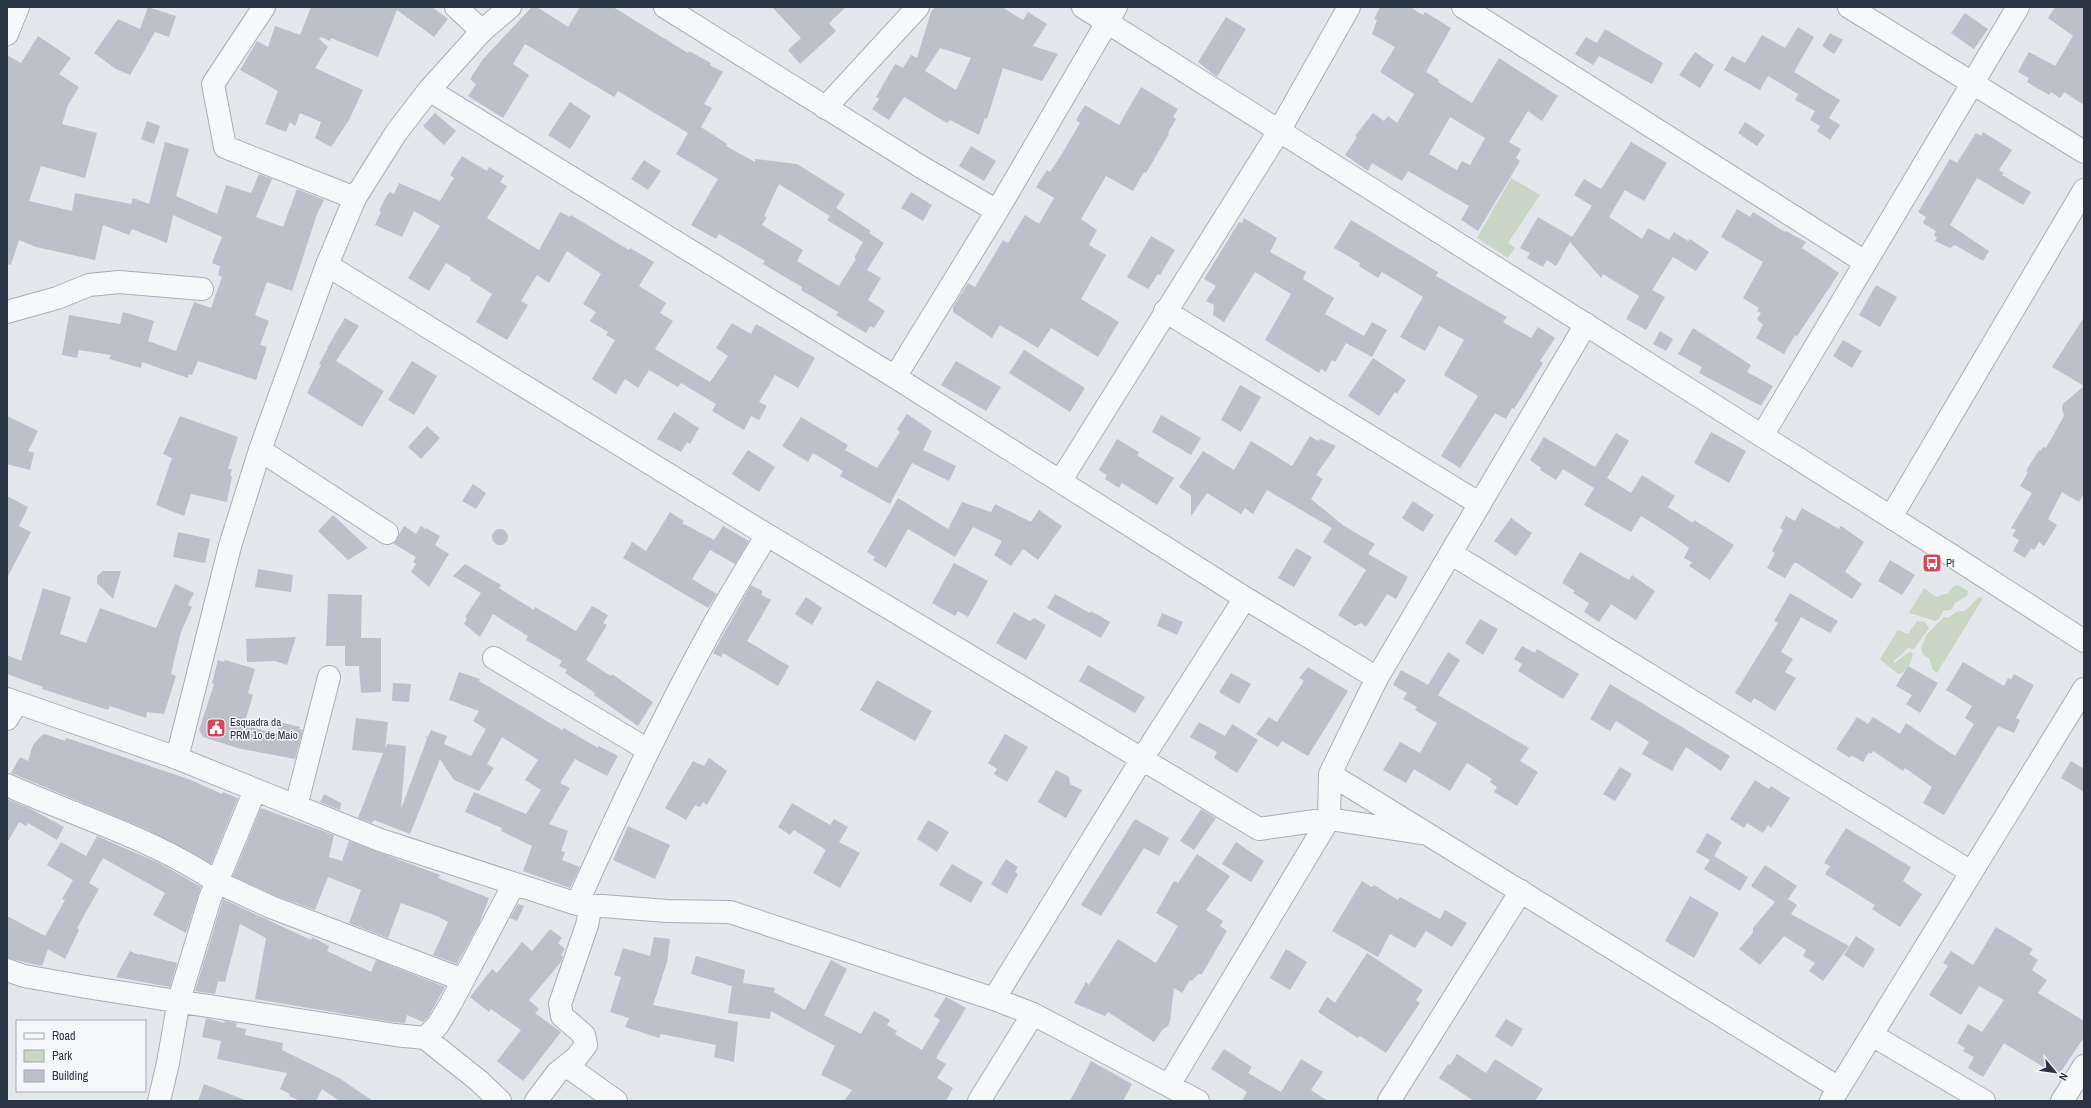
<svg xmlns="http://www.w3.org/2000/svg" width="2091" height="1108" font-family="'Archivo Narrow',sans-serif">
<rect width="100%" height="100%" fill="#e4e7ec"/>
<path fill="#c9d6c5" d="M1511,178L1540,195L1508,243L1515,248L1508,258L1477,238Z
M1958,585L1968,591L1967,596L1955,603L1951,610L1943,611L1940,618L1936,621L1909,613L1924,588L1936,597L1948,593L1954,586Z
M1979,597L1983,598L1937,673L1933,670L1929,658L1923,655L1921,648L1926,635L1944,617L1948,618L1958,611H1965Z
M1917,621L1925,622L1929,628L1914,649L1908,648L1894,661V663L1910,652L1913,654L1910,664L1902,673L1898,674L1880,659L1898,630L1908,634Z"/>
<path fill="#bbc0ca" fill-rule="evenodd" d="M148,7L176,16L169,37L155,32L130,75L116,69L94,53L118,19L140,29Z
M311,7H432L448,19L434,37L397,10L378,57L331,38L330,41L321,37L319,39L328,47L315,68L363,90L349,120L331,147L315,138L321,122L300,113L295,126L290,122L286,132L265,124L278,91L240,70L257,41L268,47L275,26L300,35Z
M532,7H537L568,27L580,7H613L688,53L689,51L711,63L710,65L723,72L704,104L712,108L701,127L727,144L726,146L755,162V159L797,164L845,194L836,208L871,231L869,233L884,243L867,270L881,278L868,300L885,311L874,328L870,326L866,333L836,315L838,312L801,290L802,287L763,264L765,261L719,234L716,239L691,225L718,179L676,154L688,133L618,91L614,97L525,44L513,64L529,75L503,118L468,96L476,84L470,79L483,59ZM779,184L830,216L827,220L863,242L854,258L856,259L839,286L797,261L803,250L762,225L767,217L764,216Z
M772,7H846L829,23L836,31L800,64L788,50L801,38Z
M935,7H1002L1023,20L1028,12L1047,24L1033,46L1058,54L1042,81L1003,68L987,119L985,118L979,135L950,120L947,123L904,97L889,120L872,109L879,99L876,97L895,64L903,68L911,55L917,58L931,12ZM940,48L971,58L956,90L925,71Z
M1380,7H1410L1423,15L1425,12L1451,28L1426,72L1439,80L1438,82L1472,103L1499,58L1558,96L1542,121L1528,111L1509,142L1521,149L1516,158L1520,161L1478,231L1461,220L1469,206L1408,171L1402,181L1372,163L1368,171L1345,155L1357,137L1355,136L1373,113L1384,121L1388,116L1397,123L1414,94L1380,72L1395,47L1372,34L1377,20L1374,19ZM1450,117L1485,138L1470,165L1462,161L1457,170L1429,154Z
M2055,7H2084V105L2064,92L2060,98L2051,92L2049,95L2027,82L2029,78L2018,72L2029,52L2055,66L2073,36L2048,18Z
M1965,13L1988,29L1974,49L1951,33Z
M1226,17L1246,29L1217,77L1198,62Z
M1798,27L1814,37L1794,72L1840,100L1829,118L1840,125L1830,140L1817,131L1820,126L1810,120L1815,111L1795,100L1798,94L1768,76L1760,90L1724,70L1732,56L1745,63L1762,35L1785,48Z
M1605,29L1663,63L1652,84L1599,56L1593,65L1575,54L1586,37L1597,43Z
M1830,33L1843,40L1834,54L1822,46Z
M38,36L71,58L59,74L79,87L68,105L62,124L97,133L85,178L41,166L29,201L72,211L75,193L131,204L133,198L149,204L165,142L189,149L176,196L217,214L226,185L251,193L259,174L272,179L256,217L283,227L297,189L324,200L317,214L292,291L267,282L255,315L269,321L260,345L267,347L256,380L198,361L192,375L189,374L188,378L142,362L141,368L109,359L111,355L79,350L77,358L62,355L69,315L120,324L123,312L154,321L148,341L176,351L194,302L211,308L222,277L218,275L220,266L212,263L222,237L173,215L167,243L132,229L129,235L103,225L95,260L36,247L19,240L11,265L7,264V55L21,63Z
M1695,52L1714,65L1700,88L1679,75Z
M1141,87L1178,109L1173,117L1176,119L1168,133L1169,134L1146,173L1144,172L1133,191L1106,176L1081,219L1097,230L1089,245L1106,255L1081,299L1119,322L1098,357L1051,328L1038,348L1000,325L992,338L953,312V307L968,283L975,287L1003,240L1008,243L1025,215L1039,224L1054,198L1036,187L1047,170L1050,172L1063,152L1080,123L1076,120L1085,105L1119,125Z
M570,102L591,116L570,149L548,135Z
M435,113L456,131L444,145L423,126Z
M147,121L160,126L154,144L141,139Z
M1745,122L1765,135L1757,146L1738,133Z
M1983,132L2012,150L1999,170L2004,173L2002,175L2031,192L2023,205L1977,178L1950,225L1989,251L1983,261L1955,245L1950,248L1935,241L1937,237L1934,236L1936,231L1923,223L1926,217L1918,212L1950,159L1957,163L1976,133L1981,136Z
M1631,142L1667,163L1644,201L1625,190L1609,217L1642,239L1648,228L1669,240L1674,232L1688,241L1690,239L1709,252L1696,271L1673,257L1652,290L1665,297L1646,330L1626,319L1639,296L1603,274L1601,278L1570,242L1556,266L1547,260L1543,267L1527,258L1530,253L1520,248L1538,217L1572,237L1592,206L1574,195L1584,179L1601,189Z
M971,146L996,161L984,181L959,166Z
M462,156L487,171L489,167L504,176L500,182L507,186L487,218L539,250L560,212L570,217L571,215L629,250L630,248L654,262L639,286L666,303L660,313L673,321L655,349L710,382L728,356L716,348L732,323L751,334L756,324L815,358L798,388L775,375L759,402L767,406L759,420L751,416L744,430L712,411L716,404L681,383L678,387L649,370L638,388L625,379L616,394L592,379L615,340L606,335L608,332L590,321L596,312L583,304L601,274L567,251L549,283L537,275L521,301L528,305L507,340L476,322L492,294L470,280L471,278L446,263L429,291L408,278L440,226L414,211L402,237L375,225L381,212L379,211L387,195L390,192L394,194L399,183L440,201L454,178L450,175Z
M644,160L661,171L648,190L631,179Z
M911,192L932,205L923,221L901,208Z
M1737,209L1750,217L1753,212L1785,232L1786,231L1806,242L1802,248L1839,273L1797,336L1795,335L1784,354L1756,338L1763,325L1757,319L1761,313L1757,311L1759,308L1743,298L1763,262L1721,237Z
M1244,218L1277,238L1270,252L1306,272L1303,279L1334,298L1325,314L1364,336L1372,322L1387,330L1372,357L1346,343L1335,362L1332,360L1326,372L1321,369L1319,373L1265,340L1291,294L1255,272L1224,322L1213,315L1214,305L1206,301L1216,286L1204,279L1239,222L1242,223Z
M1351,220L1438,272L1436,276L1507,317L1503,322L1531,338L1538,327L1555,338L1540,361L1543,363L1514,409L1512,408L1506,419L1495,413L1460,468L1441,456L1478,396L1444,375L1464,340L1439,326L1425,351L1400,337L1423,297L1382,272L1378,278L1359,266L1360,263L1334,248Z
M1151,236L1175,250L1160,275L1158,274L1148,289L1127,277Z
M1876,285L1897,297L1880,327L1859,315Z
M2084,317V494L2079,502L2062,492L2048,519L2057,525L2044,546L2039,542L2034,550L2031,548L2025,558L2013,551L2019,540L2012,536L2016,530L2011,528L2032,493L2020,486L2028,472L2026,471L2039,450L2041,451L2043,447L2046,448L2064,416L2062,408L2063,404L2084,386L2052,367Z
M345,318L359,326L336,361L384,391L362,427L307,393L321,365L319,364L328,348H327Z
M1693,328L1751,365L1747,372L1773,386L1761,406L1699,373L1702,367L1678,354Z
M1660,331L1673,339L1666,351L1653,344Z
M1843,340L1862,351L1852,368L1833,356Z
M1024,350L1085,388L1070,412L1009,373Z
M1373,358L1406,380L1397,394L1395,392L1379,416L1348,396Z
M412,361L437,376L414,415L388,400Z
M956,361L1001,387L986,411L941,385Z
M1240,385L1261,397L1241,432L1221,420Z
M674,412L699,428L690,444L687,442L681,452L657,439Z
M907,414L932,431L923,450L956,466L949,481L912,463L890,504L840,476L843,471L813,453L808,462L782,446L801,417L848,445L845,450L877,468L900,432L897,429Z
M1161,415L1201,438L1191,455L1152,432Z
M7,416L38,431L28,451L34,453L30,470L7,464Z
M180,416L238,437L228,469H232L230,476H232L227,502L191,494L184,516L156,505L172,458L163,454Z
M427,426L440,438L421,459L408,447Z
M1711,432L1746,451L1729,483L1694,463Z
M1616,433L1629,441L1607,478L1631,493L1642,475L1675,496L1668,507L1693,523L1694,520L1734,545L1710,580L1689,566L1692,562L1684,558L1689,548L1677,539L1641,516L1631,532L1584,505L1594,488L1563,469L1556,480L1540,470L1541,468L1530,460L1544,437L1595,467Z
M1310,436L1318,441L1320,439L1336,446L1316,475L1323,479L1311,499L1344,526L1375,544L1368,554L1408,577L1396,599L1387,594L1366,627L1361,623L1355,626L1338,615L1366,570L1323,542L1332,528L1267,490L1253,514L1245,508L1241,514L1207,493L1191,516V495L1179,487L1203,451L1234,470L1251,441L1292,466Z
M1117,439L1139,452L1138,456L1174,478L1157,505L1122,483L1119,488L1105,479L1107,475L1099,470Z
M748,450L775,467L759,492L732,474Z
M473,484L486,493L476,509L462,501Z
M7,496L28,507L19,526L31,532L7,578Z
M898,498L948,529L962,502L991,512L995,504L1031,522L1039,510L1062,526L1038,560L1023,549L1011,566L994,555L1002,541L973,527L955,557L908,529L886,568L873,560L875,557L867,552Z
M1413,501L1434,515L1423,532L1402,518Z
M1802,508L1839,529L1841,526L1864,542L1845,572L1862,584L1852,599L1797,563H1794L1785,578L1767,568L1775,553L1772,551L1783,530L1780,528L1786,516L1795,521Z
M670,512L684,521L682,523L714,540L723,526L749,541L735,564L710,550L692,579L717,594L708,608L623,558L632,542L646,551Z
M333,515L368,548L348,560L318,531Z
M1511,518L1532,533L1516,556L1494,541Z
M404,526L416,534L421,526L425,529L426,528L440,536L435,545L449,554L429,587L411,572L416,564L413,562L416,557L394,544Z
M492 537a8 8 0 1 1 16 0a8 8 0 1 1-16 0Z
M178,532L210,539L205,563L173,557Z
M1296,548L1312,557L1294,587L1278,578Z
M1580,552L1629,580L1632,575L1655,591L1636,620L1611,604L1599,622L1584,612L1589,603L1573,593L1575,591L1562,583Z
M1890,560L1915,575L1902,595L1878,581Z
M954,563L988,581L968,617L958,611L955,616L932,603Z
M465,564L501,585L499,588L534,610L535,607L576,631L592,606L608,615L603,623L607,625L586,660L611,676L612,674L653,702L638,726L594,695L595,693L565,673L567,670L559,666L562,661L526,640L528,636L493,614L480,637L464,624L467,619L465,617L481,593L453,576Z
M258,569L293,575L291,592L255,587Z
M103,571H121L113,599L97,583V576Z
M175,584L194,593L188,605L192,607L181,632L177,648L171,674L176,676L164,714L147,712L146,718L110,706L108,710L42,689L43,687L7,674V655L21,661L43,588L71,597L60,634L86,643L100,608L156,628Z
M751,585L762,591V595L771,600L747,641L789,666L778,686L723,653L721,657L713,653Z
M1790,593L1838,621L1830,633L1801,617L1781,652L1793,659L1785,672L1796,678L1775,711L1754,698L1751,703L1735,693L1778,623L1774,621Z
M328,594L362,595L361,638H381V692L361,693L359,666H345V646H326Z
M1055,594L1090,613L1091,611L1110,622L1101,638L1047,608Z
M806,597L822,608L812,625L795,614Z
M1014,612L1030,621L1034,618L1046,625L1026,660L996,643Z
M1162,613L1183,622L1177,635L1157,626Z
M1480,619L1498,629L1483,655L1465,643Z
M296,637L287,665L275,661L247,662L246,639Z
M1522,646L1535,653L1537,649L1579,674L1563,699L1518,671L1522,664L1514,659Z
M1448,652L1460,660L1438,695L1529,748L1520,761L1538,772L1517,806L1494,792L1497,787L1490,782L1492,779L1467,763L1450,791L1414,769L1406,783L1383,770L1400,742L1420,753L1437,723L1415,710L1417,707L1403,699L1407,693L1393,685L1401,670L1428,685Z
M218,660L224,662L225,660L255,669L248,693L253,695L244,725L277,734L279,722L300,727L299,729L303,730L295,759L237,748L203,737L199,730L214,684L212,683Z
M1963,662L2004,686L2008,678L2011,679L2014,674L2034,685L2016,718L2020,720L2014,733L1998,726L1944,815L1923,803L1932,787L1905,768L1903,771L1873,751L1871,754L1869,752L1863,762L1851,755L1850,758L1836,749L1857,717L1868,724L1873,717L1900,734L1906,723L1955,756L1974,724L1965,718L1972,706L1946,690Z
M1088,665L1145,697L1135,713L1079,681Z
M1908,666L1938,683L1920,713L1906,704L1912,695L1896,686Z
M1308,667L1348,691L1308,756L1282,741L1278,747L1256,734L1269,717L1277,722L1304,681L1299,678Z
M459,672L480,679L479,681L562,730L564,728L598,748L599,746L618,756L607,776L575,759L560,783L570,788L549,824L568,831L561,851L565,852L562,860L580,867L570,888L523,871L532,846L501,831L502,828L465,812L474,792L526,814L541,790L525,780L538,760L502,737L487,764L494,768L479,791L454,780L440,759L410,834L374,820L372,823L358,818L383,753L352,750L356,718L388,722L385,749L387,744L406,746L401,809L427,739L425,736L428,737L431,730L447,736L444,744L471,756L486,729L473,721L479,711L449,700Z
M1231,673L1251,684L1239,704L1219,692Z
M877,680L932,711L915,741L860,710Z
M393,683L411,684L409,702L392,701Z
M1610,684L1730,756L1721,771L1686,747L1672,771L1642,754L1649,742L1616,721L1610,731L1590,719Z
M1199,722L1225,736L1232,724L1258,740L1237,773L1214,758L1217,752L1190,737Z
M45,734L65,741L66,738L88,745L191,780L222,794L223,792L238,798L211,864L146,829L11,773L20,757L28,761L33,745L42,735Z
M1005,734L1028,747L1007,782L994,774L997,769L988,763Z
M709,758L727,771L707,805L703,802L700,807L695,805L686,820L665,808L693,761L704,766Z
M2071,761L2084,769V792L2061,778Z
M1620,767L1632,774L1615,801L1603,794Z
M1056,770L1069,777L1070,784L1082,790L1066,818L1038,802Z
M1755,780L1769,789L1771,786L1790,798L1771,828L1768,825L1763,833L1747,823L1744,828L1730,819Z
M324,794L341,803L340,810L320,802Z
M7,799L31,809L64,827L57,840L28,823L26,826L19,822L7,843Z
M792,803L830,825L834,819L848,827L839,842L860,853L840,888L813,873L826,850L794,830L790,835L778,827Z
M261,808L334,835L329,857L342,861L349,841L440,875L438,878L489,898L479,924L457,964L433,955L448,922L437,916L401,903L388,938L349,923L361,890L328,877L315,910L274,895L233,876Z
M1201,809L1216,818L1194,850L1180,841Z
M1135,819L1169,838L1159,856L1144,848L1101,916L1081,905Z
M928,820L949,832L937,852L917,839Z
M628,826L670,845L655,879L613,860Z
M1846,828L1911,867L1903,881L1922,894L1900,927L1872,909L1875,905L1825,874L1830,866L1824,863Z
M1707,833L1722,842L1714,856L1748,877L1740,891L1704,869L1710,860L1696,852Z
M97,836L161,864L201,887L186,933L153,915L165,893L103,858L89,883L99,889L77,928L79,930L65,959L48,949L42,966L7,958V916L45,936L65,900L62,899L73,880L47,865L61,842L86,856Z
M1236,842L1264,861L1251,882L1222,864Z
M1197,854L1230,876L1206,910L1223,921L1220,926L1227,931L1202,974H1198L1192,981L1190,980L1182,993L1174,988L1170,1021L1168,1026L1163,1029L1154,1042L1108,1012L1105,1016L1074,1003L1086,982L1089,985L1118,939L1156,963L1178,926L1156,913L1174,881L1178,883Z
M1006,859L1018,867L1015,872L1018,874L1007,894L991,884Z
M952,864L983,882L971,903L939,885Z
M1765,865L1797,886L1788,899L1797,905L1791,914L1849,946L1823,981L1809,971L1815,963L1803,956L1806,950L1784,936L1760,965L1739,949L1753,933V928L1775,902L1751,886Z
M1362,881L1372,887L1374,885L1398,900L1400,897L1440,919L1445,910L1467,923L1452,947L1426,931L1415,948L1390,934L1378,957L1332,931Z
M1690,896L1719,913L1694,958L1665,941Z
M223,899L311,940L312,937L329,946L327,951L371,972L376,960L445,987L428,1017L423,1022L407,1015L405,1023L392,1022L255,999L266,938L240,924L225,982L218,981L215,994L195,991Z
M518,904L524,906L517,921L510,918Z
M1996,927L2033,949L2029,954L2038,960L2032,970L2047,980L2038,993L2084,1021V1037L2058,1076L2004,1043L1983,1077L1968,1068L1974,1057L1963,1051L1965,1048L1957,1043L1968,1024L1982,1032L2004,1000L1979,986L1961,1015L1929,995L1948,966L1943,963L1951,951L1973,965Z
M550,929L562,938L558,943L565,949L561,955L563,956L561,962L529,1000L539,1009L535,1013L561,1032L523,1081L497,1061L521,1030L491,1009L489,1012L470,997L492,969L497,973L522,942L532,951Z
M1856,936L1875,949L1863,968L1844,955Z
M654,937L670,939L667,962L653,1005L738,1022L734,1062L714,1057L716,1045L661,1034L659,1038L625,1027L629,1018L610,1012L621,977L614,975L623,948L650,956Z
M1286,949L1307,962L1290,990L1270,978Z
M130,951L139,955L140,954L177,963L170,987L116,977Z
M1367,953L1423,990L1416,1000L1420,1003L1386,1053L1360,1036L1358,1038L1318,1012L1327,997L1335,1003Z
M696,956L745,970L743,983L775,988L774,992L805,1010L831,960L847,969L824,1015L861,1034L874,1011L890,1020L887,1025L897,1031L895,1034L922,1050L940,1020L934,1016L946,997L966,1008L936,1058L946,1064L937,1078L953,1088L946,1101H844L852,1090L821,1075L835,1046L771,1011L770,1019L728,1013L732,986L691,974Z
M206,1018L224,1023L225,1021L237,1023L236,1027L246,1029L245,1035L283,1043L282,1050L339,1078L373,1101H340L322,1089L316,1101H300L289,1096L290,1094L280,1089L287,1073L217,1059L221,1041L202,1037Z
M1506,1019L1523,1029L1512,1047L1495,1036Z
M1224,1049L1252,1067L1248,1073L1281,1092L1301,1059L1323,1072L1311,1090L1328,1101H1242L1247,1092L1211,1069Z
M1457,1054L1486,1073L1495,1059L1543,1089L1535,1101H1474L1439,1078L1448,1064L1450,1065Z
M1091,1061L1132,1084L1123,1101H1070Z
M204,1084L245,1100V1101H198Z"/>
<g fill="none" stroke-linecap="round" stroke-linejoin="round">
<g stroke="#a9aeb7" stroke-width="24">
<path id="minor" d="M264,7L213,84L225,147L355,198
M456,7L482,31
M665,7L923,168L997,211
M1463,7L1865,262
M1849,7L2084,152
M7,34L18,7
M429,90L895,377L1245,598L1377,678
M825,108L918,7
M327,265L767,535L1259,829L1329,819L1427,834
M1165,311L1480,504
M7,312L57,298L89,285L119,282L202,289
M895,377L997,211L1116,7
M1762,436L2018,7
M260,450L387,533
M1061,480L1279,131L1349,7
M1891,517L2084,190
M1452,554L1971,872
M494,658L648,750
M177,758L380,840L577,904L667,911L730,912L994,999L1033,1014L1198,1101
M1330,774L1839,1088
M7,785C78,817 152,838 217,882L255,790
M296,806L329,677
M577,904C619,809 664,715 714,624C731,594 749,564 767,535
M7,970L24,976L86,987L395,1035L425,1038L438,1025L451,1003L514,884
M994,999L1142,759L1245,598
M1872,1035L1984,1101
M425,1038L479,1081L500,1101
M567,1066L616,1101
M1169,1085L1329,819L1330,774L1377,678L1586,324
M159,1101L168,1063L179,1000L210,898L217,882L271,907L463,980
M536,1101L557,1073L577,1057L586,1045L584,1035L562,1016L560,1004L587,925L591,906
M979,1101L1033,1014
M1389,1101L1521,891
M1831,1101L2084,689
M2062,1101L2084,1066"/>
</g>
<g stroke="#a9aeb7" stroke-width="24">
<path id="tertiary" d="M1083,7L1954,557L2084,641
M7,699L177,758L230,546L260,450L327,265L355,198L396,133L429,90L482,31L510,7
M7,719L17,703"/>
</g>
<use href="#minor" stroke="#f7f8fa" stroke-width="22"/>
<use href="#tertiary" stroke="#f7f8fa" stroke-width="22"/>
</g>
<defs>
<g id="bus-square" transform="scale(1)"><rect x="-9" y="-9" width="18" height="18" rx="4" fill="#d24859" stroke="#f4f6f9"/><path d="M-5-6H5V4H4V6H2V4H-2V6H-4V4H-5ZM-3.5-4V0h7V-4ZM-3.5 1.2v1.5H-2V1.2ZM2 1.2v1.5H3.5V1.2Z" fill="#fff"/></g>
<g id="civic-square" transform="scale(1)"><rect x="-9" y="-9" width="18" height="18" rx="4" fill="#d24859" stroke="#f4f6f9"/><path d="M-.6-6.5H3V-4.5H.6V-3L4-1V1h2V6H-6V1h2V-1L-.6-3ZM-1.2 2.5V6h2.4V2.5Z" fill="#fff"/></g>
</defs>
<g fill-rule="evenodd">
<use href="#bus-square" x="1932" y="563"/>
<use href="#civic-square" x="216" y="728"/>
</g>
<g text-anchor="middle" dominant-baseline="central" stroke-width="3" stroke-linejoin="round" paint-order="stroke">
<g font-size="11" fill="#2b3445" stroke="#f4f6f9" text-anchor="start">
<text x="1946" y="563">Pt</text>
<text x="230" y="722">Esquadra da<tspan x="230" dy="13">PRM 1o de Maio</tspan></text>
</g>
</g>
<rect width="2091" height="1108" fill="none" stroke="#2b3445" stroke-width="16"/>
<rect x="16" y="1020" width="130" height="72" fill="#f4f6f9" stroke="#a4a8b1"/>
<rect x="24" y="1033" width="20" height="6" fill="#f7f8fa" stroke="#a4a8b1"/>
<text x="52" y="1040" font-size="12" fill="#2b3445">Road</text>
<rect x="24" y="1050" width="20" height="12" fill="#c9d6c5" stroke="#a4a8b1"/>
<text x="52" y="1060" font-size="12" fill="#2b3445">Park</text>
<rect x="24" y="1070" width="20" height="12" fill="#bbc0ca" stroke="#a4a8b1"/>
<text x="52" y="1080" font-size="12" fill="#2b3445">Building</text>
<g transform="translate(2055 1072) rotate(119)" stroke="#f4f6f9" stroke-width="3" paint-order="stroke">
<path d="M0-3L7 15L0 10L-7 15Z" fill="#2b3445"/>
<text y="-6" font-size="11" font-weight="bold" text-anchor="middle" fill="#2b3445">N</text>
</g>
</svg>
